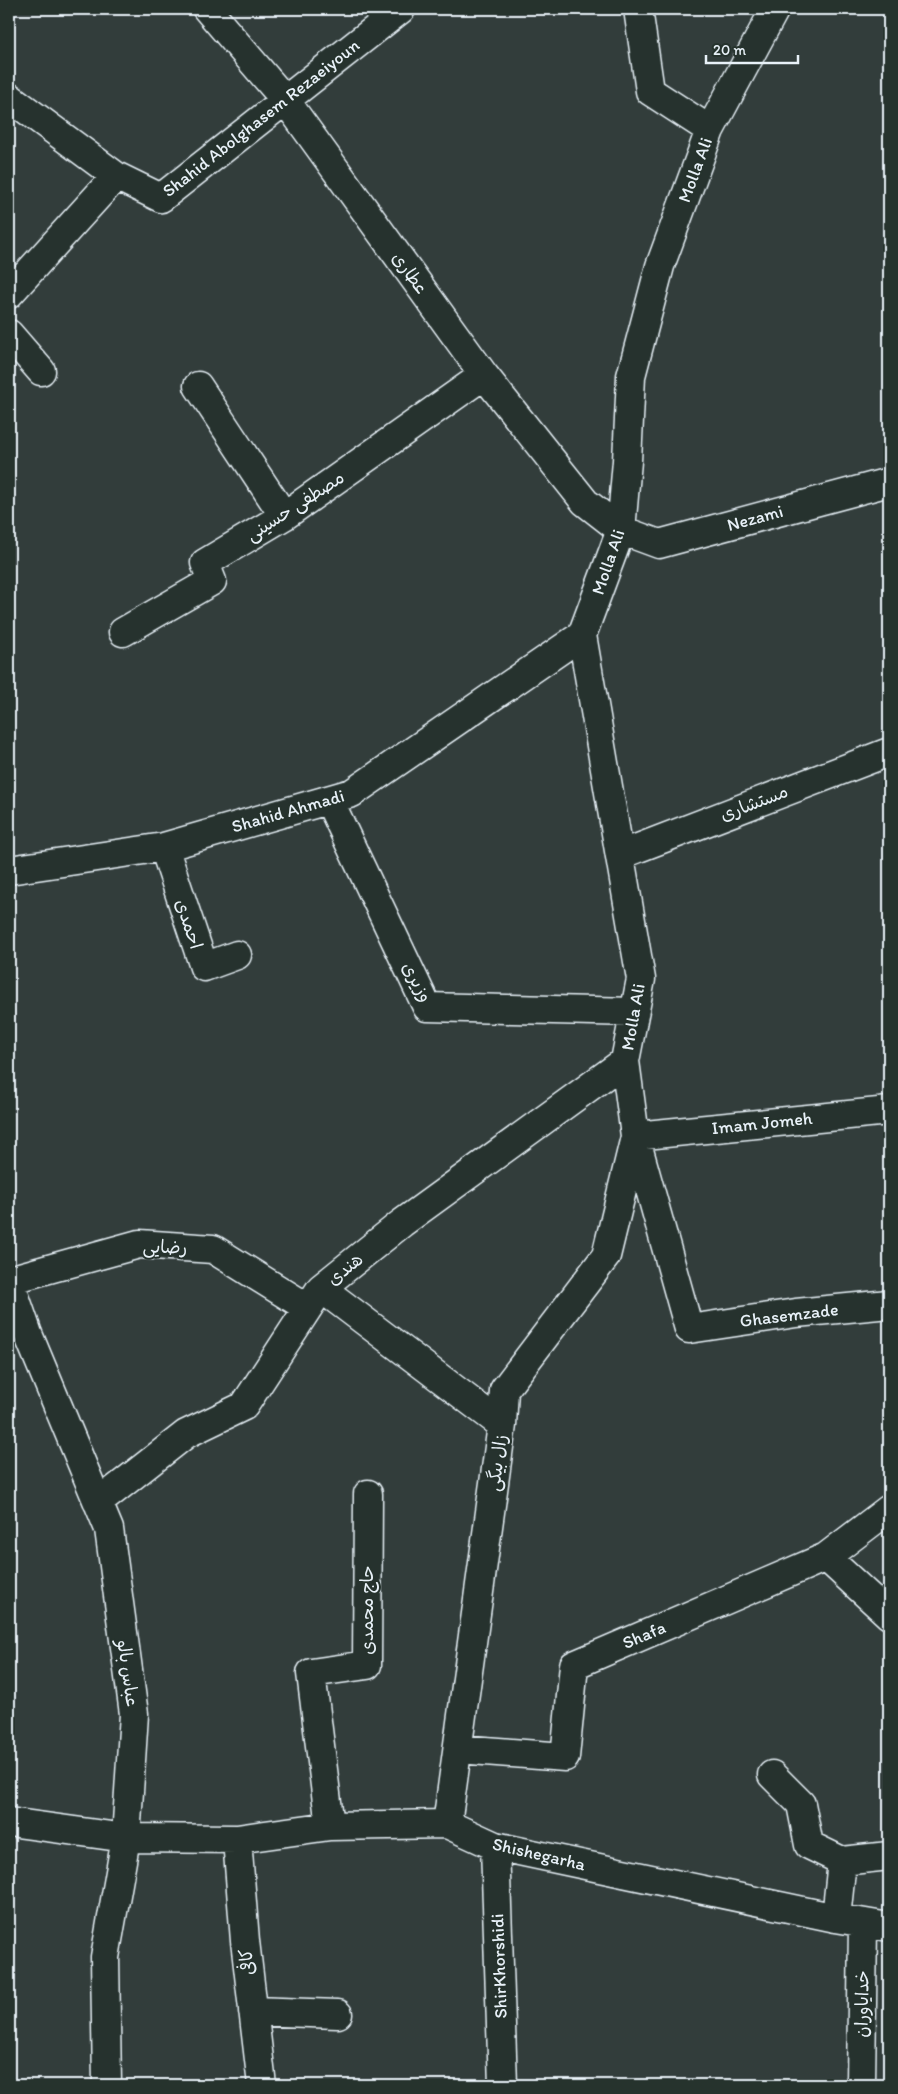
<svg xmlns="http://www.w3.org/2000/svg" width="898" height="2094" font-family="Itim,'Playpen Sans Arabic',sans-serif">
<rect width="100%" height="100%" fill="#323d3b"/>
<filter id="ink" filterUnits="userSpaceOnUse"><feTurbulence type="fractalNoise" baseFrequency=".02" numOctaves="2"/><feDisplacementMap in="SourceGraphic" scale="10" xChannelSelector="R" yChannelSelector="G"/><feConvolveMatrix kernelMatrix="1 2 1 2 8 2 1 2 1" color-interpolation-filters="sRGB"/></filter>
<g filter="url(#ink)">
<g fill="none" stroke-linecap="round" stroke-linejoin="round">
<g stroke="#e8f1f8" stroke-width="31">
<path id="minor" d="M207,9L286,101L484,375L585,502L621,530L659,544L889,482
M638,9L650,91L710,130
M775,9L710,130L660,266L631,376L627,461L621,530L582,635L641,979L625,1061L635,1136L689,1329L796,1313L889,1304
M9,97L116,176L161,198L401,9
M9,294L116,176
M9,334L41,371
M198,386L284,516
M123,632L212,581L205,563L284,516L484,375
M329,800L427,1007L634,1012
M164,847L204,967L237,955
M620,855L889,752
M9,870L164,847L352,793L582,635
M635,1136L889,1111
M9,1279L28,1334L109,1529L134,1714L126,1838L105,1957L107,2085
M9,1280L139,1244L213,1249L308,1308
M321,1288L502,1425
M98,1503L186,1434L244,1406L321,1288L402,1223L625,1061
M826,1557L889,1615
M458,1749L565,1757L574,1665L826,1557L889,1509
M772,1775L801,1804L809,1845L842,1861L889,1856
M9,1822L126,1838L237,1839L330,1826L447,1824L495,1846L836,1918L889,1927
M447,1824L502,1425L504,1390L606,1256L635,1137
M330,1826L311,1673L367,1665L368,1494
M237,1839L245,1941L262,2085
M495,1846L503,2085
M836,1918L842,1861
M253,2011L338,2014
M861,2085L863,1923"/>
</g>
<use href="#minor" stroke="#26332d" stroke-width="28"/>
</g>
</g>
<g text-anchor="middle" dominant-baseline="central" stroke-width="4" stroke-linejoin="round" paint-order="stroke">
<g font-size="18" fill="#e8f1f8" stroke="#26332d">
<text transform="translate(261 118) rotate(-38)">Shahid Abolghasem Rezaeiyoun</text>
<text transform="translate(695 170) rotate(-70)">Molla Ali</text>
<text transform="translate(410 273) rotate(54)">عطاری</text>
<text transform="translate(295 506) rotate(-33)">مصطفی حسینی</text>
<text transform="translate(755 518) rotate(-15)">Nezami</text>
<text transform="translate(608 562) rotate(-71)">Molla Ali</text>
<text transform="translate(754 803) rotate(-21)">مستشاری</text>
<text transform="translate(288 811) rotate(-16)">Shahid Ahmadi</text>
<text transform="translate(189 924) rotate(72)">احمدی</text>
<text transform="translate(417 982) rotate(61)">وزیری</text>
<text transform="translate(633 1017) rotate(-80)">Molla Ali</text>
<text transform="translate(762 1123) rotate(-6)">Imam Jomeh</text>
<text transform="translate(165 1247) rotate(2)">رضایی</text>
<text transform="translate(345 1269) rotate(-39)">هندی</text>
<text transform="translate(789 1315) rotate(-7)">Ghasemzade</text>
<text transform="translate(497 1463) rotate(-82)">زال بیگی</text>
<text transform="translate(367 1610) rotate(-90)">حاج محمدی</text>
<text transform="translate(644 1635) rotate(-23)">Shafa</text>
<text transform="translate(128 1673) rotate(82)">عباس بالو</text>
<text transform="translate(539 1854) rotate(13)">Shishegarha</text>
<text transform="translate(247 1962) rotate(-97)">کافی</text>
<text transform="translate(499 1966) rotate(-92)">ShirKhorshidi</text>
<text transform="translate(862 2004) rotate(-89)">خدایاوران</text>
</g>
</g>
<rect width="898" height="2094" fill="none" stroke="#26332d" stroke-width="30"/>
<rect x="15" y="15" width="868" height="2064" fill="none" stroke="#e8f1f8" stroke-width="2" filter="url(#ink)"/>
<path d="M706 55v8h92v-8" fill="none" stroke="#e8f1f8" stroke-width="2.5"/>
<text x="713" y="55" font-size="15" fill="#e8f1f8" stroke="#26332d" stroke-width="4" paint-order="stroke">20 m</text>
</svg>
